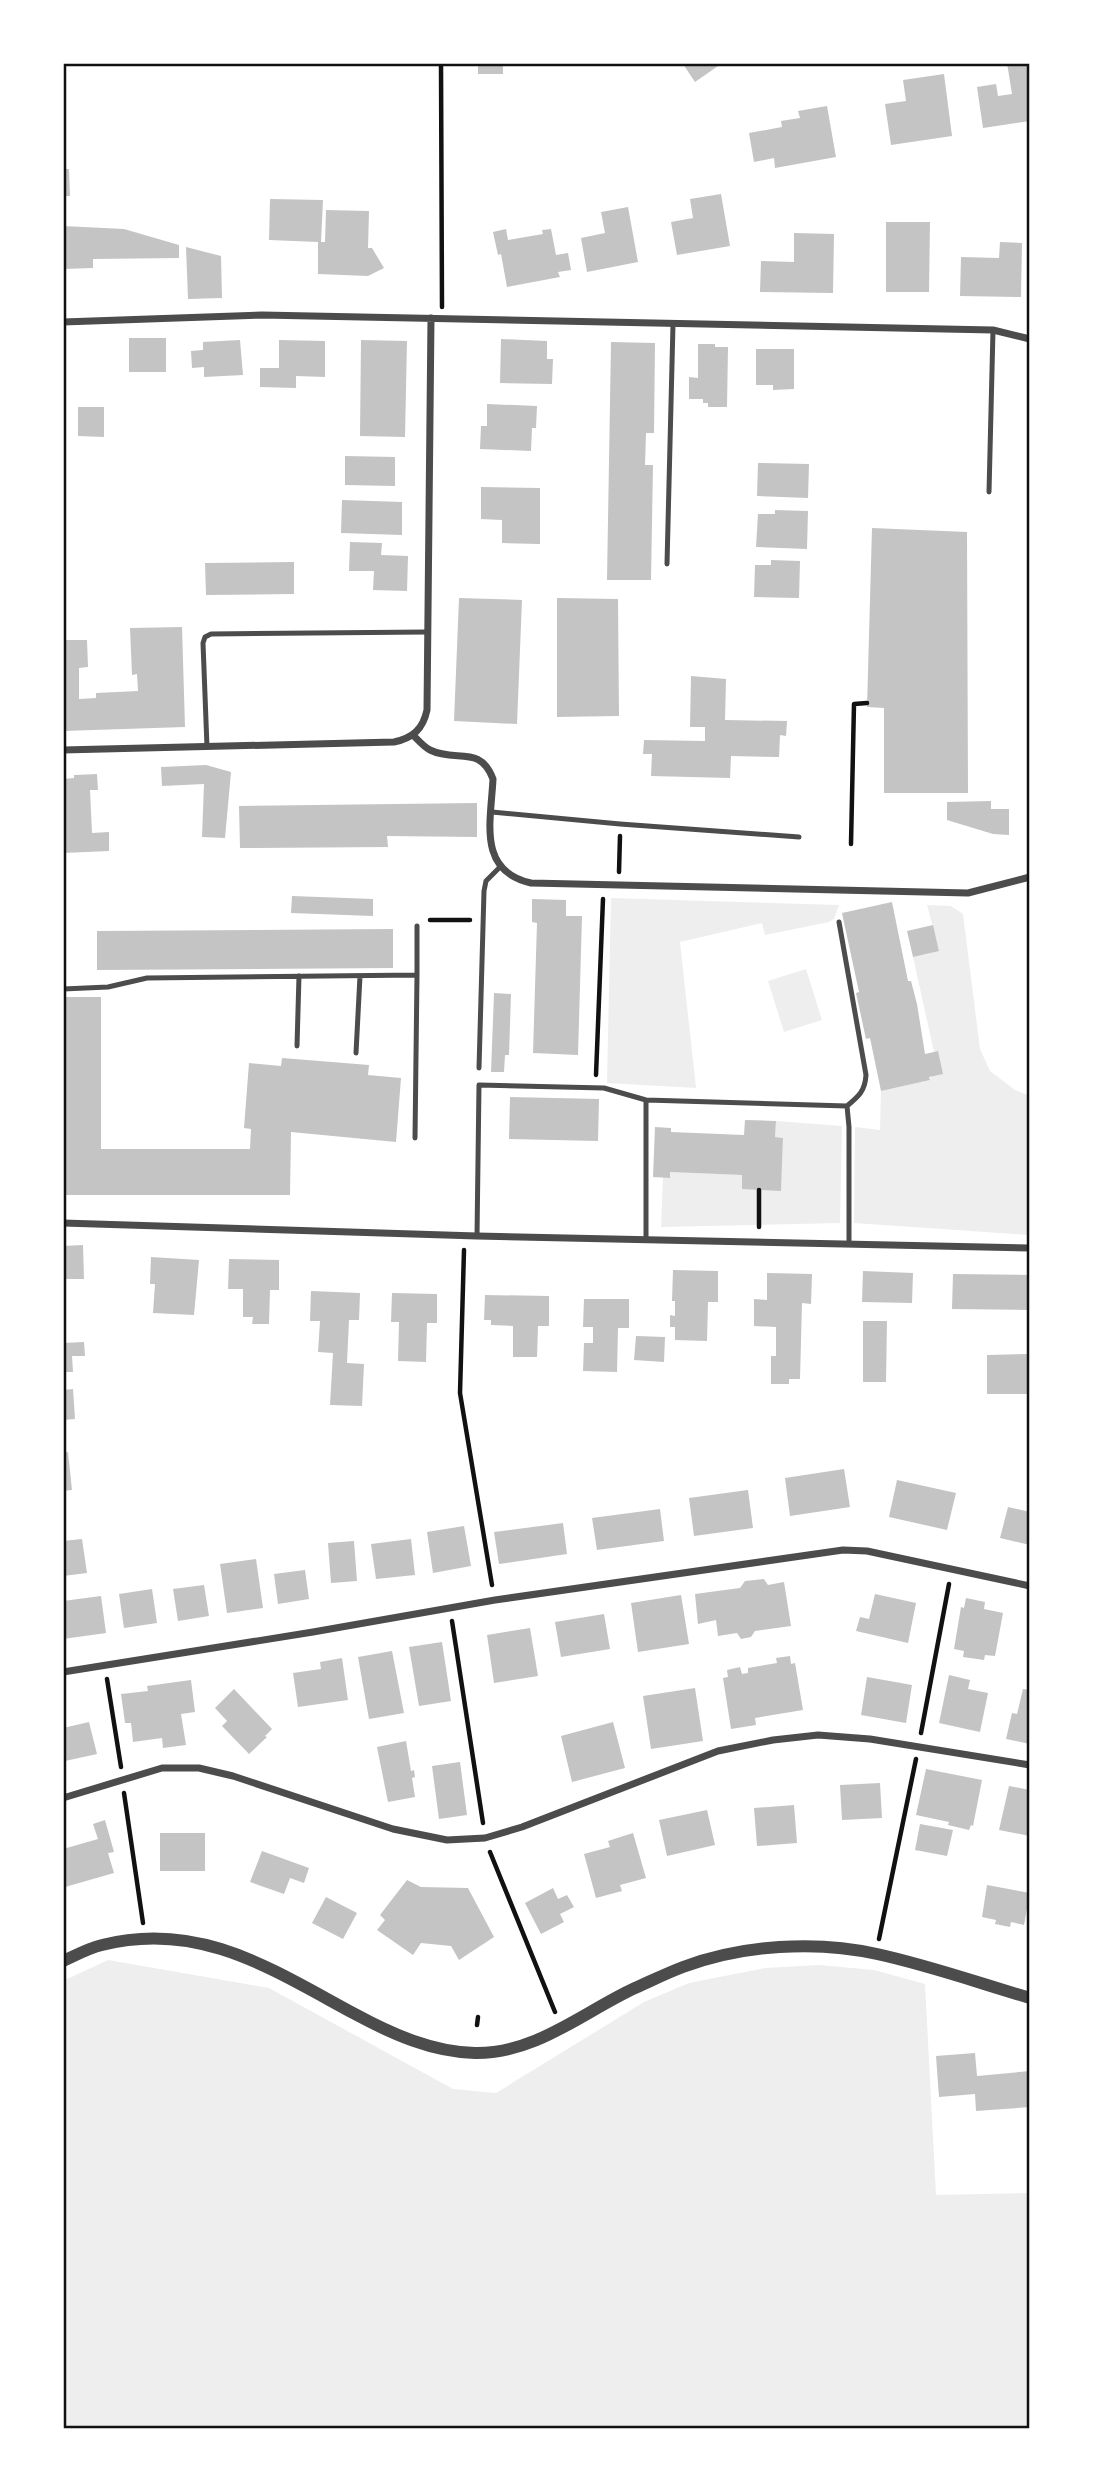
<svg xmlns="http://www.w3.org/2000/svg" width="1093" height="2492" font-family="'Space Grotesk',sans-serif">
<rect width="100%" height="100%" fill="#fff"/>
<path fill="#eee" d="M611,898L839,905L834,919L829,922L765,935L762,923L680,942L696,1088L607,1083Z
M927,905L951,906L963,914L980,1049L990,1071L1015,1090L1030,1096V1235L854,1223L855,1127L880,1130L881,1091L930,1080L937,1051L934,1052L913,957L939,950Z
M806,969L822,1020L784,1032L768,981Z
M776,1121L842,1126L840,1223L661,1227L663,1177L670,1178V1172L742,1175V1189L781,1190L783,1138L775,1137Z
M108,1960L269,1988L453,2089L496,2093L644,2002L689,1983L765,1968L819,1965L874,1970L925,1984L936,2195L1030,2193V2429H63V1981Z"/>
<path fill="#c4c4c4" d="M478,63H503V74H478Z
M685,63H718V66L695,82L683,64Z
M1007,63H1030V121L983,128L977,87L996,84L998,96L1012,94Z
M944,74L952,136L891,145L885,104L906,101L903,80Z
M827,106L836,157L775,168L774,158L754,162L749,133L782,127L781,121L800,118L798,111Z
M63,169H69L70,196H63Z
M721,194L730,246L677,255L671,222L693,218L690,199Z
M270,199L323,200L321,242H325L326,210L369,211L368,248H372L384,268L368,276L318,274V242L269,240Z
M628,207L638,262L587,272L581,238L605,233L601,212Z
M886,222H930L929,292H886Z
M63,226L124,229L179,245V258L93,259V268L63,269Z
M506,229L508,240L543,234L542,230L551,229L556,255L568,253L571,270L558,272L560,277L507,287L501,254L498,255L493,232Z
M794,233L834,234L833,293L760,292L761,261L794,262Z
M1000,242L1022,243L1021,297L960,296L961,257L999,258Z
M186,247L221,256L222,298L188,299Z
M129,338H166V372H129Z
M501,339L547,341V359H553L552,384L500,383Z
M240,340L243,375L204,377V367L192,368L191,351L203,350V342Z
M279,340L325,341V377L296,376V388L260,387V368H279Z
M361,340L407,341L405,437L360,436Z
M611,342L655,343L654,433H646L645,465H653L651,580H607Z
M698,344H715V347H728L727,407H708V403H703V399H689V377L698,378Z
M756,349H794V389L773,390V385H756Z
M487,404L537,406L536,428H532L531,451L480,449L481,426H487Z
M78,407H104V437L78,436Z
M345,456L395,457V486L345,485Z
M758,463L809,464L808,498L757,496Z
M481,487L540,488V544L502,543V520L481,519Z
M342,500L402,502V535L341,533Z
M775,510L808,511L807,549L756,547L758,514H775Z
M872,528L967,532L968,793H884V708L867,707Z
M350,542L382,543L381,555L408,556L407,591L373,590L374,571H349Z
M771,560L800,561L799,598L754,597L755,565H771Z
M294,562V594L206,595L205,563Z
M459,598L522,600L517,724L454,721Z
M557,598L618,599L619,716L557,717Z
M182,627L185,727L63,731V640H87L88,667L79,668V699L96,698V693L138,691L137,674L132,675L130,628Z
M691,676L726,679L725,720L787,721L786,736L780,735L779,757L731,756L730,778L651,776L652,754H643L644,740L705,741V727H690Z
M206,765L231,772L225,838L202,837L204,784L162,786L161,767Z
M97,774L98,790H90L92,833L109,832V851L63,853V779L74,778V775Z
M991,801V809H1009V835L993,834L947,820V802Z
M477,803V837L387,836L388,847L240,848L239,806Z
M292,896L373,899V916L291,913Z
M532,899L566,900V916H582L578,1055L533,1053L537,923L532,922Z
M892,902L908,981H911L917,1004L925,1054L938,1051L943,1074L929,1077L930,1080L881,1091L870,1038L866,1039L856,993L859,992L842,913Z
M933,925L939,951L913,957L907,931Z
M393,929V968L97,970V931Z
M494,993L511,994L509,1055H505L504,1072H491Z
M63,997H101V1149H250L251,1129L244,1128L249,1063L281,1066L282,1058L369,1065L368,1075L401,1078L396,1142L291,1132L290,1195H63Z
M510,1097L599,1099L598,1141L509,1139Z
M745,1120L776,1121L775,1137L783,1138L781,1191L742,1189V1175L670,1172V1178L653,1177L655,1127L671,1128V1132L744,1135Z
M83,1245L84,1279H63V1246Z
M151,1257L199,1260L194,1315L153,1313L155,1284H150Z
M229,1259L279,1260V1290H270L269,1324H252L253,1317H243V1289H228Z
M673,1270L718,1271V1302H708L707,1341L675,1340V1327H670V1315L675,1316V1301H672Z
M863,1271L913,1273L912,1303L862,1302Z
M767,1273L812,1274L811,1304L802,1303L800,1379H789V1384H771V1356H776V1327L754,1326V1299L767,1300Z
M953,1274L1030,1275V1310L952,1309Z
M311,1291L360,1293L359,1320H349L347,1363L364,1364L362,1406L330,1405L333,1353L318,1352L320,1321H310Z
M392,1293L437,1294V1323H427L426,1362L398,1361L399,1322H391Z
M485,1295L549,1296V1326H538L537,1357H513V1326L491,1325V1320H484Z
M584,1299H629V1328H618L617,1372L583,1371L584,1343H593V1327H583Z
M863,1321H887L886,1382H863Z
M636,1336L665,1337L664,1362L634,1360Z
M84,1342L85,1356H72L73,1372H63V1343Z
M1030,1354V1394H987V1355Z
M73,1389L75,1419L63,1420V1390Z
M68,1452L72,1490L63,1491V1453Z
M844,1469L850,1507L790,1516L785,1478Z
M897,1480L956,1493L947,1530L889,1517Z
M748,1490L753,1528L694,1536L689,1498Z
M1008,1507L1030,1512V1545L1000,1538Z
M660,1509L664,1541L597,1550L592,1518Z
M563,1523L567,1554L499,1564L494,1532Z
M464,1526L471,1566L433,1573L427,1532Z
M82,1539L87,1573L63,1576V1541Z
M411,1539L415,1575L376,1579L371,1544Z
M354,1541L357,1581L331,1583L328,1543Z
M256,1559L263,1608L227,1613L220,1564Z
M305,1570L309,1599L278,1604L274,1574Z
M764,1579L768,1585L784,1582L791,1626L755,1631L751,1637L741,1639L737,1633L718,1636L716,1620L698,1624L695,1594L740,1588L745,1581Z
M204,1585L209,1616L178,1621L173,1589Z
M152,1589L157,1623L124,1628L119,1594Z
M875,1594L916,1603L908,1643L856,1631L860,1617L869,1619Z
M681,1595L689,1644L638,1652L631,1603Z
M101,1596L106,1633L63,1639V1601Z
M966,1598L985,1602L984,1609L1003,1613L995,1656L985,1655L984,1660L963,1657L964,1651L954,1649L961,1607L964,1608Z
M604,1614L610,1649L561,1657L555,1622Z
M530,1628L538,1676L494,1683L487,1635Z
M442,1642L451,1701L419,1706L409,1647Z
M392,1651L404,1713L369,1719L358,1657Z
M790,1656L791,1664L795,1663L803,1710L755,1718L756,1725L731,1729L723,1678L728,1677L727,1670L740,1667L742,1674L748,1673V1668L777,1663L776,1658Z
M342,1658L348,1700L298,1707L293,1673L321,1669L320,1662Z
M949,1675L970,1680L968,1689L988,1693L980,1732L939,1723Z
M867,1677L912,1685L906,1723L861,1715Z
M191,1680L195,1712L181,1714L186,1745L163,1748L162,1738L133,1742L131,1723H125L121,1694L148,1691L147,1686Z
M695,1688L703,1741L651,1749L643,1696Z
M234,1689L272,1729L265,1736L267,1737L249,1754L222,1726L227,1721L215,1708Z
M1023,1689L1030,1690V1744L1006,1739L1012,1713L1017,1714Z
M89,1722L97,1754L65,1761L63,1728Z
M613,1722L625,1768L572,1782L561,1736Z
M406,1741L411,1771L414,1770L415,1777L412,1778L415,1797L388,1802L377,1747Z
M460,1762L467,1815L439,1819L432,1766Z
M926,1769L982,1780L973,1826L971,1825L969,1830L948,1825L949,1822L916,1815Z
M880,1783L882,1818L842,1820L840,1785Z
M1009,1786L1030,1790V1836L999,1830Z
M794,1805L797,1843L757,1846L754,1808Z
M707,1810L715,1845L667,1856L659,1820Z
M105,1820L114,1852L108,1853L114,1873L65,1887L63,1879V1849L98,1839L93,1824Z
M920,1824L953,1830L947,1856L915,1850Z
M160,1833H205V1871H160Z
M633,1833L646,1878L620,1885L622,1891L596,1898L584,1854L610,1847L608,1841Z
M262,1851L309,1868L304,1883L290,1878L284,1894L250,1882Z
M407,1880L421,1887L468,1888L494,1937L459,1960L451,1946L421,1943L413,1955L377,1930L385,1920L380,1915Z
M987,1885L1030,1893L1024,1925L1011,1922L1010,1927L995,1924L996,1920L982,1917Z
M553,1888L558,1899L567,1895L574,1907L560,1914L564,1922L541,1934L525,1903Z
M326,1897L357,1913L343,1939L312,1923Z
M975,2053L977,2076L1030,2071V2107L976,2111L975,2094L939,2097L936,2056Z"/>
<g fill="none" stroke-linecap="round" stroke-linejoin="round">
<path stroke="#111" stroke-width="4.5" d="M441,63L442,307
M851,844L854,704L867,703
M619,872L620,836
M430,920H470
M596,1075L603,899
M759,1227V1190
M464,1250L460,1393L492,1585
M452,1621L483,1823
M107,1679L121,1767
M921,1733L949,1584
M124,1793L143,1923
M490,1852L555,2012
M879,1939L916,1759
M477,2025L478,2017"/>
<path stroke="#4c4c4c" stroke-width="5" d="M989,492L993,330
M667,564L673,324
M207,747L203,643L205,637L211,634L427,632
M492,812L620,824L799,837
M839,922L866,1075C865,1091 859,1096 847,1106L849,1127V1244
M63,989L108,987L147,978L417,975V926
M297,1046L299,976
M356,1053L360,976
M479,1068L484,891L486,881L500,867
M415,1138L417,975
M477,1236L479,1085L604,1088L646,1100L847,1106
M646,1240V1100"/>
<path stroke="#4c4c4c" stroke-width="7" d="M63,322L262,315L993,330L1030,339
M413,735C418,740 424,747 430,750C456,763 480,744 493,779C491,821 477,871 531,883L968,893L1030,877
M63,750L394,742C413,738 423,729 427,710L431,318
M63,1223L477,1236L1030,1248
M63,1672L313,1632L495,1600L843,1550L867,1551L1030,1586
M63,1798L162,1768H199L233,1776L393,1829L447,1840L485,1838L522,1827L718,1751L773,1740L818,1735L870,1739L1030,1765"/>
<path stroke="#4c4c4c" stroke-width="12" d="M63,1961C76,1955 89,1948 102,1945C200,1920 273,1970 355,2014C392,2034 432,2052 475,2053C536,2054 583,2012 635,1988C651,1981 667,1973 683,1967C742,1945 816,1940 877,1954C928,1965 979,1983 1030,1998"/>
</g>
<rect width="1093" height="2492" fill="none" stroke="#ffffff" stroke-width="130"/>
<rect x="65" y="65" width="963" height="2362" fill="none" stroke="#111" stroke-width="2.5"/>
</svg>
